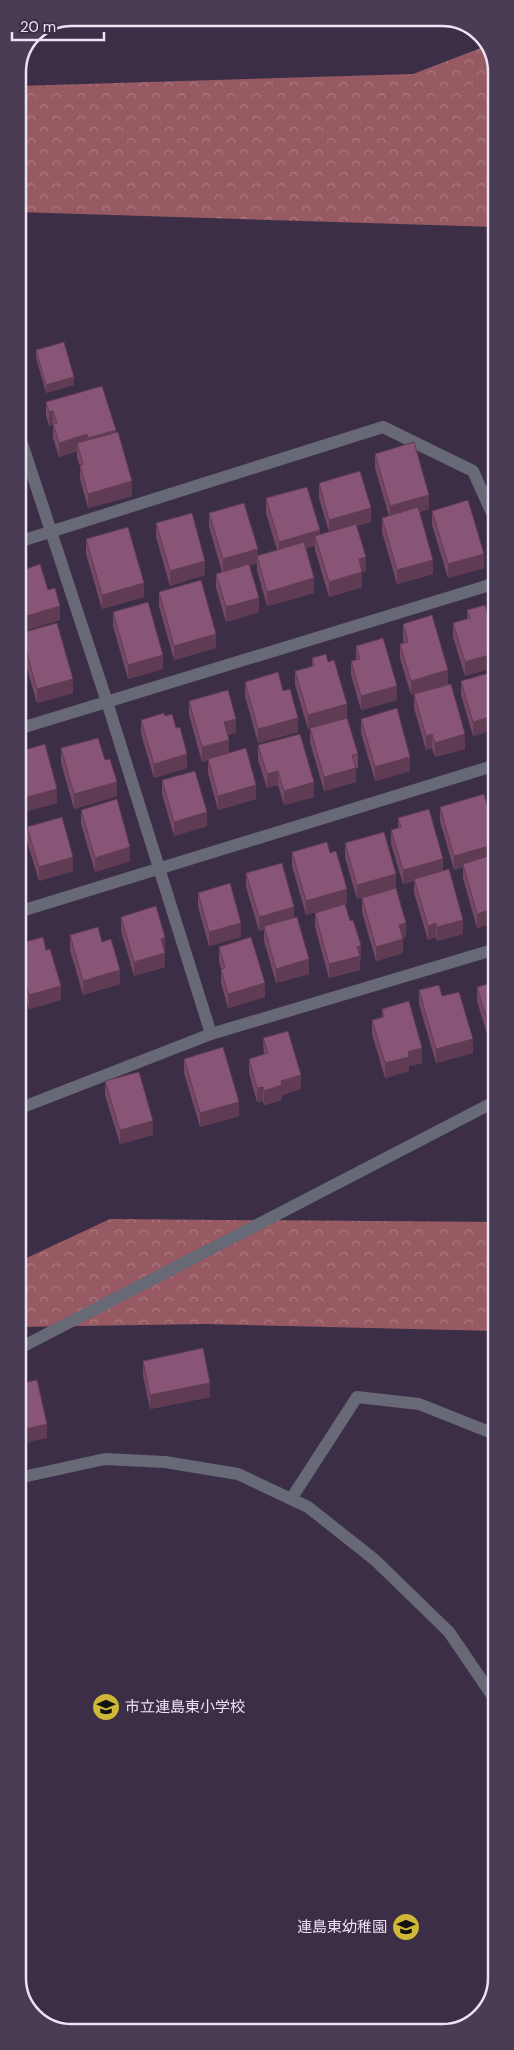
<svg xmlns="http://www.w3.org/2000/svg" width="514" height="2050" font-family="'DM Sans','Noto Sans JP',sans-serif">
<defs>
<pattern id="forest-crowns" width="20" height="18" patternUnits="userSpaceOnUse" patternTransform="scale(1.25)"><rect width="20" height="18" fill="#975a63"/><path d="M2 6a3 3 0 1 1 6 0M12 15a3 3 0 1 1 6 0" fill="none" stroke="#ab7981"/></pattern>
</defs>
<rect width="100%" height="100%" fill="#3c2e46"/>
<path fill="url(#forest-crowns)" d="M486,46L495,62L496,227L18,212V86L413,74Z
M110,1219L496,1222V1331L204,1324L18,1327V1262Z"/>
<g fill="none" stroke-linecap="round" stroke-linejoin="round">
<path stroke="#676976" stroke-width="12" d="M18,431L107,702L211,1034
M18,542L383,427L473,471L496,522
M18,729L496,583
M18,1109L211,1034L496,949
M18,1349L496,1101
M291,1499L357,1397L419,1404L492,1433L496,1439"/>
<path stroke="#676976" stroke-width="12" d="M18,912L496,765
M18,1478L105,1459L165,1462L238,1474L291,1499L308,1507L375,1560L449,1632L496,1701"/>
</g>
<path fill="#754966" d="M308,18H347L346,26Z
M36,350L74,385L46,393L36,358Z
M46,402L116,432L132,496L88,508L80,479V466L77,458V451L59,457L53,438V425L49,426L46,416Z
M375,454L429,509L420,512L433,574L397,584L382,532V518L389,516L375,468Z
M319,483L371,522L357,526L366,571L362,572V587L329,597L315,550V546L306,548L314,593L267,606L257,570V563L250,565L259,612L226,622L216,588V574L222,572L209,527V513L258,555L277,550L266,513V498L320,534L329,532L319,498Z
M432,511L484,568L448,578L432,525Z
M156,523L205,575L170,586L156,537Z
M86,539L144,597L102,609L86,554Z
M18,572L48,590L60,620L20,632L18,626Z
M159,592L216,648L174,660L159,606Z
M467,610L496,644V667L465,676L453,637V623L467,619Z
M113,612L163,669L128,679L113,626Z
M403,624L448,684L465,749L435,757L432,748L426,750L414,708V694L411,695L400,658V644L404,643L403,638Z
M21,633L73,693L37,703L21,648Z
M356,646L397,700L361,710L351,675V661L356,660Z
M312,658L347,718L358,754V768H356V782L324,791L310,742V728L308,729L295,685V671L312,666Z
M496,671V729L473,736L461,695V681Z
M245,682L283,691L298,732L258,743L245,696Z
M189,701L236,733L228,735L229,752L256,799L218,810L208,773V760L202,762L189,715Z
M361,719L410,771L375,781L361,733Z
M141,720L187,768L154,778L141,734Z
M258,745L314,797L284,805L278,785L267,788L258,760Z
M61,748L105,760L117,796L74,809L61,763Z
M18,752L57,803L20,813L18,805Z
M162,780L207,826L174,836L162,794Z
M440,807L496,838V923L477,928L463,878V867L454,870L440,821Z
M81,810L130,861L95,872L81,824Z
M398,818L443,871L463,934L437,941L436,937L428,940L414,893V881L403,884L391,844V830L398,828Z
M27,827L73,871L39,881L27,841Z
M345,843L396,888L406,937L402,938L403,953L376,961L362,912V898L357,899L345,857Z
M292,852L347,903L306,915L292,866Z
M246,873L294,918L309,974L276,983L264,941V930L259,931L246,887Z
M198,893L241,937L209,946L198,907Z
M315,913L361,960H360V970L329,978L315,927Z
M121,917L165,951V967L134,976L121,931Z
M70,935L102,942L120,984L83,995L70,950Z
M18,944L46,950L61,1000L29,1009L18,970Z
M219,947L265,997L228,1008L221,983V969L219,961Z
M496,982V1049L492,1050L477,1001V987Z
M419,990L442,996L473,1053L436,1063L419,1004Z
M382,1009L422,1063L409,1066V1071L385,1078L372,1034V1020L382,1017Z
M263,1038L301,1089L282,1095V1100L264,1105L263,1101L257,1102L249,1073V1059L264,1055Z
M184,1059L239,1116L200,1127L184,1073Z
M105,1081L153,1135L120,1144L105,1095Z
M143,1361L210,1397L150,1409L143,1376Z"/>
<path fill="#5f3c53" d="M74,377V385L46,393V385Z
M53,411V425L49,426V412Z
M116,430V444L88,452V438Z
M87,434V448L77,443V451L59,457V443Z
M132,481V496L88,508V494Z
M26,493V507L22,509V495Z
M429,495V509L390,521V506Z
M371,508V522L329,534V520Z
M26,510V524L18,527V512Z
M320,530V544L315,536V546L279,556V542Z
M258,549L257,563L223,573V559Z
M484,554V568L448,578V564Z
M366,557V571L359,573V559Z
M433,560V574L397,584V570Z
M205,561V575L170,586V571Z
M362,572V587L329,597V582Z
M314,578V593L267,606V592Z
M144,583V597L102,609V595Z
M259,598V612L226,622V607Z
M60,606V620L20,632V618Z
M216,634V648L174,660V646Z
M496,653V667L465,676V662Z
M163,655V669L128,679V665Z
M448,670V684L411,695V681Z
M73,679V693L37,703V689Z
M397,686V700L361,710V696Z
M347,704V718L308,729V715Z
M496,715V729L473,736V722Z
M298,718V732L258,743V729Z
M236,719V733L224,736V722Z
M432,734V748L426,750V736Z
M465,734V749L435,757V743Z
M229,740V754L202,762V747Z
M187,754V768L154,778V764Z
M410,757V771L375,781V767Z
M356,768V782L324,791V777Z
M278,771V785L267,788V774Z
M117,782V796L74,809V794Z
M314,782V797L284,805V791Z
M256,785V799L218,810V796Z
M57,789V803L20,813V799Z
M207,812V826L174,836V822Z
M496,844V858L463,864V867L454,870V856Z
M130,847V861L95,872V858Z
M73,857V871L39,881V867Z
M443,859V873L414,879V881L403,884V870Z
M396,874V888L357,899V885Z
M347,889V903L306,915V901Z
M294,907V921L264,926V930L259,931V917Z
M496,908V923L477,928V914Z
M463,920V934L437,941V927Z
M241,923V937L209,946V932Z
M406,923V937L399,939V925Z
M436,923V937L428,940V926Z
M165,937V951L161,939Z
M403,939V953L376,961V947Z
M361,945V960H360V970L329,978V964L357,947Z
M165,953V967L134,976V962Z
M309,959V974L276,983V969Z
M120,970V984L83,995V981Z
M265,983V997L228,1008V994Z
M61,986V1000L29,1009V995Z
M496,1035V1049L492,1050V1036Z
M473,1039V1053L436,1063V1049Z
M422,1048V1063L409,1066V1071L385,1078V1063L408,1052Z
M301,1075V1089L282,1095V1100L264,1105V1091L281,1081Z
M263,1087V1101L257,1102V1088Z
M239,1102V1116L200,1127V1113Z
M153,1121V1135L120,1144V1130Z
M210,1383V1397L150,1409V1395Z
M47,1424V1438L18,1445V1431Z"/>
<path fill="#857" stroke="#5f3c53" d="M64,342L74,377L46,385L36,350Z
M102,386L116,430L88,438L87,434L59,443L53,424L57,423L53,411L49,412L46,402Z
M118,432L132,481L88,494L80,465L83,464L77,443Z
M414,442L429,495L390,506L375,454Z
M18,466L26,493L22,495L26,510L18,512Z
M360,471L371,508L329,520L319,483Z
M307,487L320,530L279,542L266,498Z
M468,500L484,554L448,564L432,511Z
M244,503L258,549L223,559L209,513Z
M418,507L433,560L397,570L382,518Z
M192,513L205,561L170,571L156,523Z
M356,524L366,557L359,559L362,572L329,582L315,536Z
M128,527L144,583L102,595L86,539Z
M304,542L314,578L267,592L257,556Z
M40,564L48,590L55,588L60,606L20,618L18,612V572Z
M249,564L259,598L226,607L216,574Z
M201,580L216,634L174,646L159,592Z
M148,602L163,655L128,665L113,612Z
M485,605L496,644V653L465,662L453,623L470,618L467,610Z
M432,615L448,670L411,681L400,644L408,642L403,624Z
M57,623L73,679L37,689L21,633Z
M383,638L397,686L361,696L351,661L360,659L356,646Z
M326,654L328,662L334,660L347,704L308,715L295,671L314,666L312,658Z
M496,671V715L473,722L461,681Z
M278,672L283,691L290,689L298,718L258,729L245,682Z
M451,684L465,734L435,743L432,734L426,736L414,694Z
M228,690L236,719L224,722L229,740L202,747L189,701Z
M397,708L410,757L375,767L361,719Z
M164,713L165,716L172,714L176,728L180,727L187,754L154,764L141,720Z
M347,718L358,754L352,755L356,768L324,777L310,728Z
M300,734L314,782L284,791L278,771L267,774L258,745Z
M98,738L105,760L110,759L117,782L74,794L61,748Z
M45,744L57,789L20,799L18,790V752Z
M246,748L256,785L218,796L208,759Z
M195,771L207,812L174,822L162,780Z
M484,794L496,838V844L454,856L440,807Z
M117,799L130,847L95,858L81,810Z
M429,809L443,859L403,870L391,830L401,827L398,818Z
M62,817L73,857L39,867L27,827Z
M384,832L396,874L357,885L345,843Z
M327,842L330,853L336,851L347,889L306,901L292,852Z
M495,854L496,908L477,914L463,864Z
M282,863L294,907L259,917L246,873Z
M449,869L463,920L437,927L436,923L428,926L414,879Z
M230,883L241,923L209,932L198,893Z
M396,888L406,923L399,925L403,939L376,947L362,898Z
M345,904L350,921L353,920L361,945L357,947L360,956L329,964L315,913Z
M156,906L165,937L161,939L165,953L134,962L121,917Z
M297,917L309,959L276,969L264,926Z
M98,927L102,942L111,939L120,970L83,981L70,935Z
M43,937L46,950L50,949L61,986L29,995L18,956V944Z
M251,937L265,983L228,994L221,969L225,968L219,947Z
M496,982V1035L492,1036L477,987Z
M439,985L442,996L459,992L473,1039L436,1049L419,990Z
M409,1001L422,1048L408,1052L409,1057L385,1063L372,1020L384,1017L382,1009Z
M288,1031L301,1075L281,1081L282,1085L264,1091L263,1087L257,1088L249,1059L268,1053L263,1038Z
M223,1047L239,1102L200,1113L184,1059Z
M139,1072L153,1121L120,1130L105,1081Z
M203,1348L210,1383L150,1395L143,1361Z
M37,1380L47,1424L18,1431V1384Z"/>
<defs>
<g id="school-disc" transform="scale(1.4375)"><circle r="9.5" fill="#cfb837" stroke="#3c2e46"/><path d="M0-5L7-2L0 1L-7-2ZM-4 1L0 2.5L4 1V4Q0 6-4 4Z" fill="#111"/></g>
</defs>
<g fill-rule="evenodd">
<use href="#school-disc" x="106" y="1707"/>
<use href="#school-disc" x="406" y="1927"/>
</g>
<g text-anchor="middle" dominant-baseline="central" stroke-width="4.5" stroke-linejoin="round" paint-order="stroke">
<g font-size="15" fill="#ece3f3" stroke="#3c2e46" text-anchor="start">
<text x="125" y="1707">市立連島東小学校</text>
<text x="387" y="1927" text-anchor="end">連島東幼稚園</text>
</g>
</g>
<path d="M0 0H514V2050H0ZM72 26H442A46 46 0 0 1 488 72V1978A46 46 0 0 1 442 2024H72A46 46 0 0 1 26 1978V72A46 46 0 0 1 72 26Z" fill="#4a3c54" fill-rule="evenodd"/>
<path fill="none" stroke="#ece3f3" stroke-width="2.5" d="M72 26H442A46 46 0 0 1 488 72V1978A46 46 0 0 1 442 2024H72A46 46 0 0 1 26 1978V72A46 46 0 0 1 72 26Z"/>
<path d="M12 32v8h92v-8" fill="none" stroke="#ece3f3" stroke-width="2.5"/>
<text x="20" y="32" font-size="15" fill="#ece3f3" stroke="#3c2e46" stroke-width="4" paint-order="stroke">20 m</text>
</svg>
